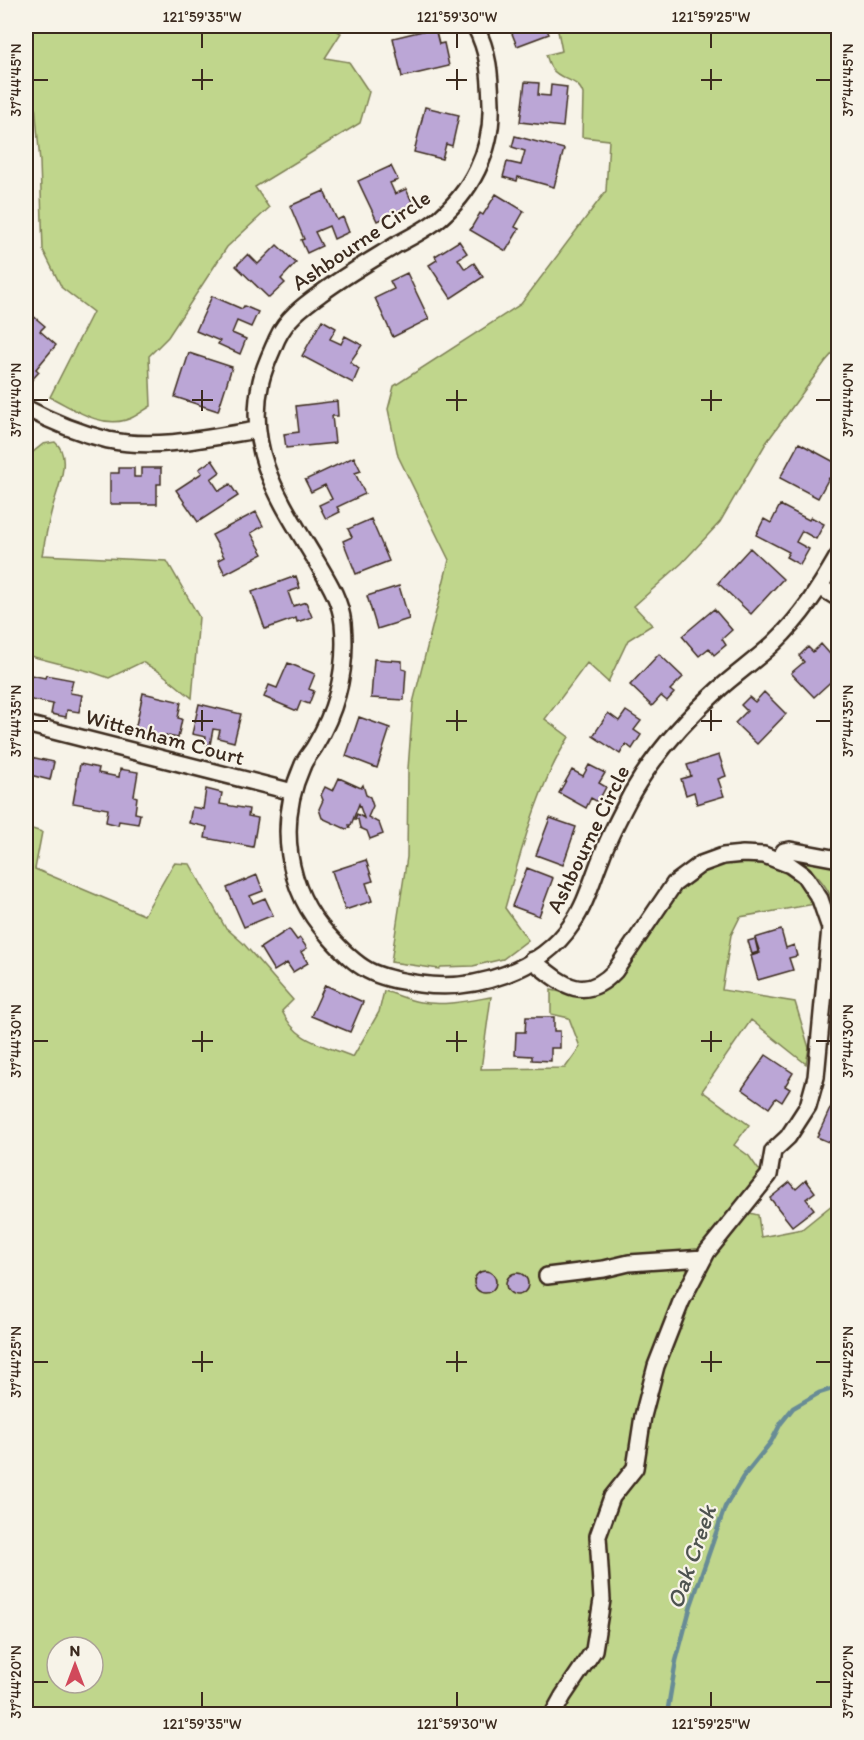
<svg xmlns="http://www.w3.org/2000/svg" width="864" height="1740" font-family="Itim,sans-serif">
<rect width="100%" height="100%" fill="#f7f3e8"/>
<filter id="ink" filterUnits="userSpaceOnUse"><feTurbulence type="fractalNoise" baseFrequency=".0167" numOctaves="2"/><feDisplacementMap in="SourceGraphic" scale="12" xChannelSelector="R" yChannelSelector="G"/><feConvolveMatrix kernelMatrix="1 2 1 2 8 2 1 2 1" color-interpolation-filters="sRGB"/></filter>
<g filter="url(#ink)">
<path fill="#c0d68c" stroke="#7e8055" stroke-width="1.5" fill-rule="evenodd" d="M26,26H329L341,33L325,58L349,62L369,92L360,123L255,187L269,208L227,247L168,337L149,356L151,406C144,410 135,418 126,420C99,428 73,408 50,397L93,312L62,288L43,250L40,162L35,104L26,56Z
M557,26H838V347L825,362L766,443L720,522L682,563L634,606L652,625L628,640L608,682L587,663L545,719L569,737C537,787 521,852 505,908L528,940L503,959L473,966L441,967L439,969L391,962L407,857L408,769L413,703L449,560L398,456L388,409L394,386L521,304L606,191L609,140L582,137L583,94C578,78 561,81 552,69C549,66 548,59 546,55L562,51Z
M55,442C73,457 57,490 52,509C48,524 45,540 42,555L167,561L199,617L192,698L160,672L142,662L109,678L92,672L30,656L26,657V468L27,457L43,444Z
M26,827L42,832L35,869L144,915L174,863L190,864L225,927L243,943L293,1000L282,1011C297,1043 323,1044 353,1057L379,1012L384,991C396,994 408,1000 420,1002C444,1006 467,1001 491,997L481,1069L565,1068L580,1047L569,1018L551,1014V990C576,995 597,998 617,980C637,950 658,913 683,887C710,858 767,851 797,878C804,884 810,896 815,904L740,917L731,935L722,990L795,1002L809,1048L806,1064L751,1020L702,1091L749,1125L734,1145L749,1156L758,1169L774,1179L746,1212L758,1215L761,1237L802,1229L838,1200V1714H26ZM57,1647H93V1683H57Z
M800,858L838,864V916C831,889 819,877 800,858Z"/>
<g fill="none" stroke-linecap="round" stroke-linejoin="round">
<path stroke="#678c96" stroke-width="4.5" d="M667,1714L676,1661L691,1605L725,1507L743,1477L771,1442L781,1423L793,1408L819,1393L838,1387"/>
</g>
<path fill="#bba6d6" stroke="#3b2a1e" stroke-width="1.5" d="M509,26H545L549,34L517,46Z
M435,28L439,44L444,43L449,66L402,77L393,38Z
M525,82L539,83L538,95L550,96L551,85L567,87L563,127L520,122Z
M425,107L459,115L452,146L446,144L442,159L414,152Z
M515,136L564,149L554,187L518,177L517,181L503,177L507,162L521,165L525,151L512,147Z
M391,166L398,180L390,183L395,194L406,189L413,204L377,221L358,181Z
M324,191L337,220L343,217L349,232L334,239L329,226L315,232L322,246L307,253L301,240L304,239L290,206Z
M496,194L524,211L515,227L519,229L506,251L470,230L480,213L483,215Z
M459,241L467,253L458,259L465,269L474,263L483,277L451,298L429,265L437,260L435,256Z
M277,245L296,263L281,279L285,283L269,298L236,266L248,254L258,264Z
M407,273L429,319L393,337L375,298L394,289L390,281Z
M212,296L242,309L244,306L258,312L251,327L237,321L232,333L246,339L240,354L218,344L220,341L196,331Z
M32,315L45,326L40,331L56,345L36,369L39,372L29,383L26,380V322Z
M322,320L336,328L330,339L341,344L345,336L362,345L350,362L359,369L353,383L302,356Z
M189,353L232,367L218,411L175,397Z
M337,401L338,416H332L335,443L286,448L284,434L299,432L296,406Z
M799,443L838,464V483L829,478L818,498L780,478Z
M354,457L361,471L355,473L365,494L337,507L340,512L326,519L319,505L332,499L325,485L311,492L305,480Z
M212,460L220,472L211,479L219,491L230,484L238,496L198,522L176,490L202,473L199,469Z
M119,468H134V477H141V468H161V484H157V504H110V473H119Z
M780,505L809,520L811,517L824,524L816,539L802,531L796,542L809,549L800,565L786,557L789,552L756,535L764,519L771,523Z
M256,512L263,526L251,533L263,554L225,574L218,560L224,557L212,535Z
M371,519L389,561L356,574L343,541L352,537L348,529Z
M750,548L783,579L751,614L718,583Z
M296,576L300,588L288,592L293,606L306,602L312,617L297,622L296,618L265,629L252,592Z
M399,586L409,619L377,629L367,596Z
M714,609L732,630L722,639L726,645L714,655L709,648L699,656L682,636Z
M821,644L838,663V675L814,697L791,673L804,662L799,656L808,647L813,652Z
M659,654L683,677L670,690L674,693L667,701L661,696L652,706L630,685Z
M374,659L402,661V669L406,670L404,700L371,698Z
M288,663L315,674L309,689L314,691L309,704L301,701L297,711L264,697L269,685L277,688Z
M26,674L45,678L46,675L73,680L70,693L82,695L79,712L67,710L66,717L51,714L53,704L27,699L26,702Z
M764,692L786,714L757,744L735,723L747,711L741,705L749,697L755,702Z
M143,693L181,702L178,718L182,719L178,738L163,735L161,741L152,739L154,734L135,730Z
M199,704L241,714L234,742L218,738L220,730L213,729L210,745L204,744L206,737L192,734Z
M626,711L641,721L634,730L641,735L632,749L626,744L620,754L593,736L608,713L619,721Z
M359,717L390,728L377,768L346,756Z
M719,755L726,776L718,779L724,796L697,804L694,792L686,795L681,779L691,776L687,765Z
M26,756L54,762L50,780L26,774Z
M80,764L99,768L98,773L119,777L120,769L138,772L134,796L137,797L135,813L140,814L138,824L119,821L118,825L106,822L108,809L73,803Z
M589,765L605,773L599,783L606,787L598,802L591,798L586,808L559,793L572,770L583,776Z
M339,778L361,788L363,785L366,795L370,797L373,806L368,817L379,823L383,834L370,839L367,831L360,828L358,819H355L357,814L364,818L359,804L351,825H349L350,828L346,829L322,818L319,809L323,800L321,795L325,787L333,791Z
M206,789L222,793L220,804L249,809L248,816L258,818L253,847L205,838L207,827L189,823L192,807L203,809Z
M550,818L576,827L563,865L536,855Z
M366,860L373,881L366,883L372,901L345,910L332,871Z
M527,868L553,878L539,916L512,906Z
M257,875L263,891L250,896L253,903L265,898L273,915L244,927L227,888Z
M289,929L297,940L300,938L307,948L301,952L308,963L293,972L287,963L274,971L260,948Z
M781,930L786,948L794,945L797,956L789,958L793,970L758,980L751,956L760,953L755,938Z
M755,939L758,952L752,954L748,941Z
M325,985L363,1002L350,1032L311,1016Z
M526,1017H554V1031H560V1048H551V1061L532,1060V1056L515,1055L516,1032H525Z
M766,1055L793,1073L785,1086L790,1089L782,1102L776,1098L769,1108L742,1089Z
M834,1100L838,1102V1146L817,1137Z
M806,1180L815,1192L806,1199L814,1209L792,1226L770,1198L790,1182L796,1189Z
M474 1282a11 11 0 1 1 22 0a11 11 0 1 1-22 0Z
M506 1284a11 11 0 1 1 22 0a11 11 0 1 1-22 0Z"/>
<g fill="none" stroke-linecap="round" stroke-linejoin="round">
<g stroke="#3b2a1e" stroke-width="20">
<path id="minor" d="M475,26C489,52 490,75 491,104C493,151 471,193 435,222C423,231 409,238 396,245C370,261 344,276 320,294C303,306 286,319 277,339C271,353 264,367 261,381C245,451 280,500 314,557C326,578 340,598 343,623C347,665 338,707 316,744C312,752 305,758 302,767C277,823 286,890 328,935C360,971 372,977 420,984C474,992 541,971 572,924C586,904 592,880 601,858C609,836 621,814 632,793C655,753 685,720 719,689C737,673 757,659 774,643C802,616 819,589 838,556
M26,408C52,422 79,433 108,440C155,450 209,438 256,430
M820,587L838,598
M26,724L293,792
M779,860L784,851L790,850L838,859
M532,960C561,983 583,1005 615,971L674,884L701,864L723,856L743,854L764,855L790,865L804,875L820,899L830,928L816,1077L808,1106L788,1137L773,1151L769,1175L707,1252L681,1302L656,1366L643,1416L635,1468L612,1497L598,1536L602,1600L594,1650L563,1696L553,1714
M547,1276L604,1269L629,1263L704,1258"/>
</g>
<use href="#minor" stroke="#f7f3e8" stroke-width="15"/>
</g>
</g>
<path fill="none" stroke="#3b2a1e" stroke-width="2" d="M202,33V48M457,33V48M711,33V48M202,69V90M457,69V90M711,69V90M33,80H48M192,80H213M446,80H467M701,80H722M816,80H831M202,390V411M457,390V411M711,390V411M33,400H48M192,400H213M446,400H467M701,400H722M816,400H831M202,710V731M457,710V731M711,710V731M33,721H48M192,721H213M446,721H467M701,721H722M816,721H831M202,1031V1052M457,1031V1052M711,1031V1052M33,1041H48M192,1041H213M446,1041H467M701,1041H722M816,1041H831M202,1351V1372M457,1351V1372M711,1351V1372M33,1362H48M192,1362H213M446,1362H467M701,1362H722M816,1362H831M33,1682H48M816,1682H831M202,1692V1707M457,1692V1707M711,1692V1707"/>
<g text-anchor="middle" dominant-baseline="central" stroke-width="4.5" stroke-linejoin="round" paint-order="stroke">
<g font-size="22" fill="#3b2a1e" stroke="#f7f3e8">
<text transform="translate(361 240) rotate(-34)">Ashbourne Circle</text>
<text transform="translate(165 737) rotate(15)">Wittenham Court</text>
<text transform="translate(588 839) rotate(-64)">Ashbourne Circle</text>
</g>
<g font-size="24" font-style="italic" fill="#4e5350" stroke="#f7f3e8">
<text transform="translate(691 1557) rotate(-71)">Oak Creek</text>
</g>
</g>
<rect width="864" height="1740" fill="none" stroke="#f7f3e8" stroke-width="66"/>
<g transform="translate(75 1665)"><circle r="28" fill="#f7f3e8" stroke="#aca397" stroke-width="1.5"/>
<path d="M0-4.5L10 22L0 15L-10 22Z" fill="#d1495b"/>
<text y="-9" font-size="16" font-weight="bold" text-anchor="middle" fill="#3b2a1e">N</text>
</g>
<rect x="33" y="33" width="798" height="1674" fill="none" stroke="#3b2a1e" stroke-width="2"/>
<g font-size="15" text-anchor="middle" fill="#3b2a1e">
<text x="202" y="22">121°59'35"W</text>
<text x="457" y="22">121°59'30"W</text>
<text x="711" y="22">121°59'25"W</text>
<text transform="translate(16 80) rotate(-90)" y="5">37°44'45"N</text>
<text transform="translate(848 80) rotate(-90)" y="5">37°44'45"N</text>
<text transform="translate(16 400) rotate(-90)" y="5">37°44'40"N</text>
<text transform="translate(848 400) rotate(-90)" y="5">37°44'40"N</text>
<text transform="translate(16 721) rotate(-90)" y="5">37°44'35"N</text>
<text transform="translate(848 721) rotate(-90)" y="5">37°44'35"N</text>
<text transform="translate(16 1041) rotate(-90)" y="5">37°44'30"N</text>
<text transform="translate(848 1041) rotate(-90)" y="5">37°44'30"N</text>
<text transform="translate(16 1362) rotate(-90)" y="5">37°44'25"N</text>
<text transform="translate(848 1362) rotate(-90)" y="5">37°44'25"N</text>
<text transform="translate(16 1682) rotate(-90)" y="5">37°44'20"N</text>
<text transform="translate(848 1682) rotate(-90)" y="5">37°44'20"N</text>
<text x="202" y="1729">121°59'35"W</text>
<text x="457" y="1729">121°59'30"W</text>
<text x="711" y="1729">121°59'25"W</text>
</g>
</svg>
